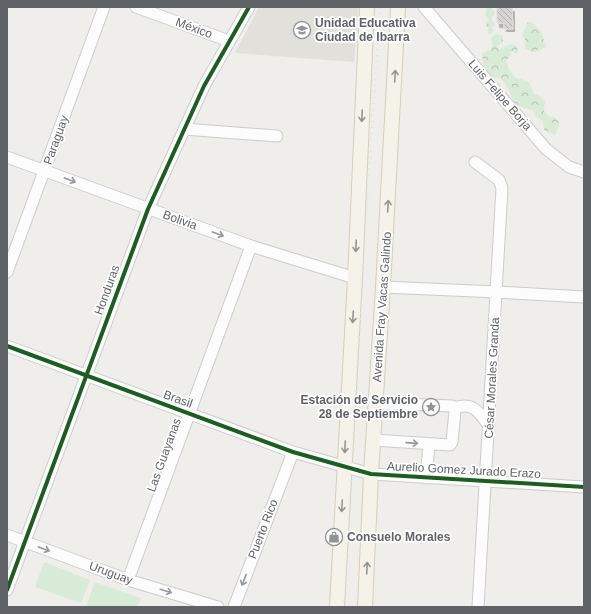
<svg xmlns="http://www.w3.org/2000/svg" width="591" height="614" font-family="Helvetica,sans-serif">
<defs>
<pattern id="grass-tufts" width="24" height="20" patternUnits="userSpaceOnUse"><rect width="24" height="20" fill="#d8ebd6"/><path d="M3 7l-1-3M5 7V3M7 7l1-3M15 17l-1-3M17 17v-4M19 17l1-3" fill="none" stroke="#b2c2b1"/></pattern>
<pattern id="forest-crowns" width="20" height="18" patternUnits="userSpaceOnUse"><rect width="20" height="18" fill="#d8ebd6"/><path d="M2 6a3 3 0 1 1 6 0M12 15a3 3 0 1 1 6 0" fill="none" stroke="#b2c2b1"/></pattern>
<pattern id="building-back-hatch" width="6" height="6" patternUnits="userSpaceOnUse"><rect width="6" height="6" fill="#d6d5d3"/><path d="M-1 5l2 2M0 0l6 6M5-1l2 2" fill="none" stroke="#b1b0af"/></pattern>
<filter id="shadow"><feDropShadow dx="2.5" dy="4.5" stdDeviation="0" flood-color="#0004"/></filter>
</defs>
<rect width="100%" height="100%" fill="#efeeea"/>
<path fill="#e2e0da" d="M259,7H358L354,62L235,53Z"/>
<path fill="url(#grass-tufts)" d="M487,7H494L492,9L495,12L493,16L491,17L495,26L491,27L494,30L493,32L490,35L487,32L489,27L486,26V22L489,21L485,14Z"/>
<path fill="url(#forest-crowns)" d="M528,22H531L541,31L546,47L534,52L525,49V39L522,35Z
M497,34L503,36V41L497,46L499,50C506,46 509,43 517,46L518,53L516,54L513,51L509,52L511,54L509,58L506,60L509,69L515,77L529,82L534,94H538L545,101L544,112L550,117H554L559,122V126L555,135L544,130L543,121L536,117L533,110C508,107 515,96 503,81C500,77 498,78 493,77C485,75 482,59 482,53L490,50L493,45L491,38L493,35Z"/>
<path fill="#d8ebd6" d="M44,562L90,580L81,603L35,587Z
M95,582L141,598L137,607H90L86,606Z"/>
<path fill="url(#building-back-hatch)" stroke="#deddd9" filter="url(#shadow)" d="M497,7H512L513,29H504V23H497Z"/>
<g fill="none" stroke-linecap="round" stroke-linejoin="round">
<g stroke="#cbcccc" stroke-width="13">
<path id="minor" d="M136,7L229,41
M424,7L546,149L569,167L584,172
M184,129L277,136
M7,157L251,246L355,278
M475,162L499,180L502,188L478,607
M7,272L104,7
M383,287L497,292L584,297
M7,346L293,452L371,474L584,487
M454,408C473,401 479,412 489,426
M373,440L450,445L452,442L455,411L452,406L376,403
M426,478L429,444
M7,535L128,580L218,607
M128,580L251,246
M7,590L148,209L204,86L249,7
M234,607L293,452"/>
</g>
<g stroke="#d7ceb8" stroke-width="16">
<path id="major" d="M337,607L355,278L367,7
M365,607L371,474L383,287L398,7"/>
</g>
<use href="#minor" stroke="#fdfcfc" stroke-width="11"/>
<use href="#major" stroke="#f4f2e9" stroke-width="14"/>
<path stroke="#e4e4e4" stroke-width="3" stroke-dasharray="1 5" stroke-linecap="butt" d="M344,607L362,275L380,7"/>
<g stroke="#fff" stroke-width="6">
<path id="cycleway" d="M7,346L293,452L371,474L584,487
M7,590L148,209L204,86L249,7"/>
</g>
<use href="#cycleway" stroke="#1b5e20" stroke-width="4"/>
</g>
<defs><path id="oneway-shaft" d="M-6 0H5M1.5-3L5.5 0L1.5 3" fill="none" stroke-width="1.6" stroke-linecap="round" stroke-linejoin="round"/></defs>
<g stroke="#939595">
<use href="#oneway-shaft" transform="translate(395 76) rotate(-87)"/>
<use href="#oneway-shaft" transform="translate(362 116) rotate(92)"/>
<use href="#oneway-shaft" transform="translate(388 206) rotate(-87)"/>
<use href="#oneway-shaft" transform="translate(356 246) rotate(92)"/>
<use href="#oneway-shaft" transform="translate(353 317) rotate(93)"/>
<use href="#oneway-shaft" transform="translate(345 447) rotate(93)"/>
<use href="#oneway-shaft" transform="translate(342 506) rotate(93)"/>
<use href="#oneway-shaft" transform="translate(367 568) rotate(-87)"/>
</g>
<g stroke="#96999c">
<use href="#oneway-shaft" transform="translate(70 180) rotate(20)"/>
<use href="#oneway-shaft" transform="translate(218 234) rotate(20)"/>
<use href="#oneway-shaft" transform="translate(412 443) rotate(4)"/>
<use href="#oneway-shaft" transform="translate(44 549) rotate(20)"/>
<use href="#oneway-shaft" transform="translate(244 580) rotate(111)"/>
<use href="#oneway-shaft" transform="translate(166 591) rotate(17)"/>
</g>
<defs>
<g id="university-ring" transform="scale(0.9)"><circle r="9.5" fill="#fff" stroke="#919496" stroke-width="1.5"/><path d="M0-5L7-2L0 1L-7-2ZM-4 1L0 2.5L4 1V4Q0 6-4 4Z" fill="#919496"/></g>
<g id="sight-ring" transform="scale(0.9)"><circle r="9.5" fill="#fff" stroke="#919496" stroke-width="1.5"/><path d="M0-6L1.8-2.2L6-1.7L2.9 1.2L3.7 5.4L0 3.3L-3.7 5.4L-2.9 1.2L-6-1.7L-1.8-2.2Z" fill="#919496"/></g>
<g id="shop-ring" transform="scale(0.9)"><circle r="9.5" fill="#fff" stroke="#919496" stroke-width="1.5"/><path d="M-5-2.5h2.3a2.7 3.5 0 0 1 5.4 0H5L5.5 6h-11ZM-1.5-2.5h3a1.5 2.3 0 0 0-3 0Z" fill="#919496"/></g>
</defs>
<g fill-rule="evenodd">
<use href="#university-ring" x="302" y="30"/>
<use href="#sight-ring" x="431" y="407"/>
<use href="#shop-ring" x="334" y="537"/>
</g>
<g text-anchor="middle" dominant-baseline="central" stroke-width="3.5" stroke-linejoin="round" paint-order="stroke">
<g font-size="12" font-weight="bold" fill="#5f6368" stroke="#fff" text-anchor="start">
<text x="315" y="23">Unidad Educativa<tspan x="315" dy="14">Ciudad de Ibarra</tspan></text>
<text x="418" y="400" text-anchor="end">Estación de Servicio<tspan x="418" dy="14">28 de Septiembre</tspan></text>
<text x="347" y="537">Consuelo Morales</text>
</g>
<g font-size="12" fill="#5f6368" stroke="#fff">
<text transform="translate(194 28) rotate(20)">México</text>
<text transform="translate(500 95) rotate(49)">Luis Felipe Borja</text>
<text transform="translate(56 140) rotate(-70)">Paraguay</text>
<text transform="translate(180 220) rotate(20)">Bolivia</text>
<text transform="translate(107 290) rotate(-70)">Honduras</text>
<text transform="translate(382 307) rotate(-86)">Avenida Fray Vacas Galindo</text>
<text transform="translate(492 378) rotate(-87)">César Morales Granda</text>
<text transform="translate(178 399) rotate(20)">Brasil</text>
<text transform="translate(164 455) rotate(-70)">Las Guayanas</text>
<text transform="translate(464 470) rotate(3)">Aurelio Gomez Jurado Erazo</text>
<text transform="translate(263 529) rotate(-69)">Puerto Rico</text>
<text transform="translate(111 573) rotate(20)">Uruguay</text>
</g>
</g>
<rect width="591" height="614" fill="none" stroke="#5f6368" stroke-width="16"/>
</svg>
